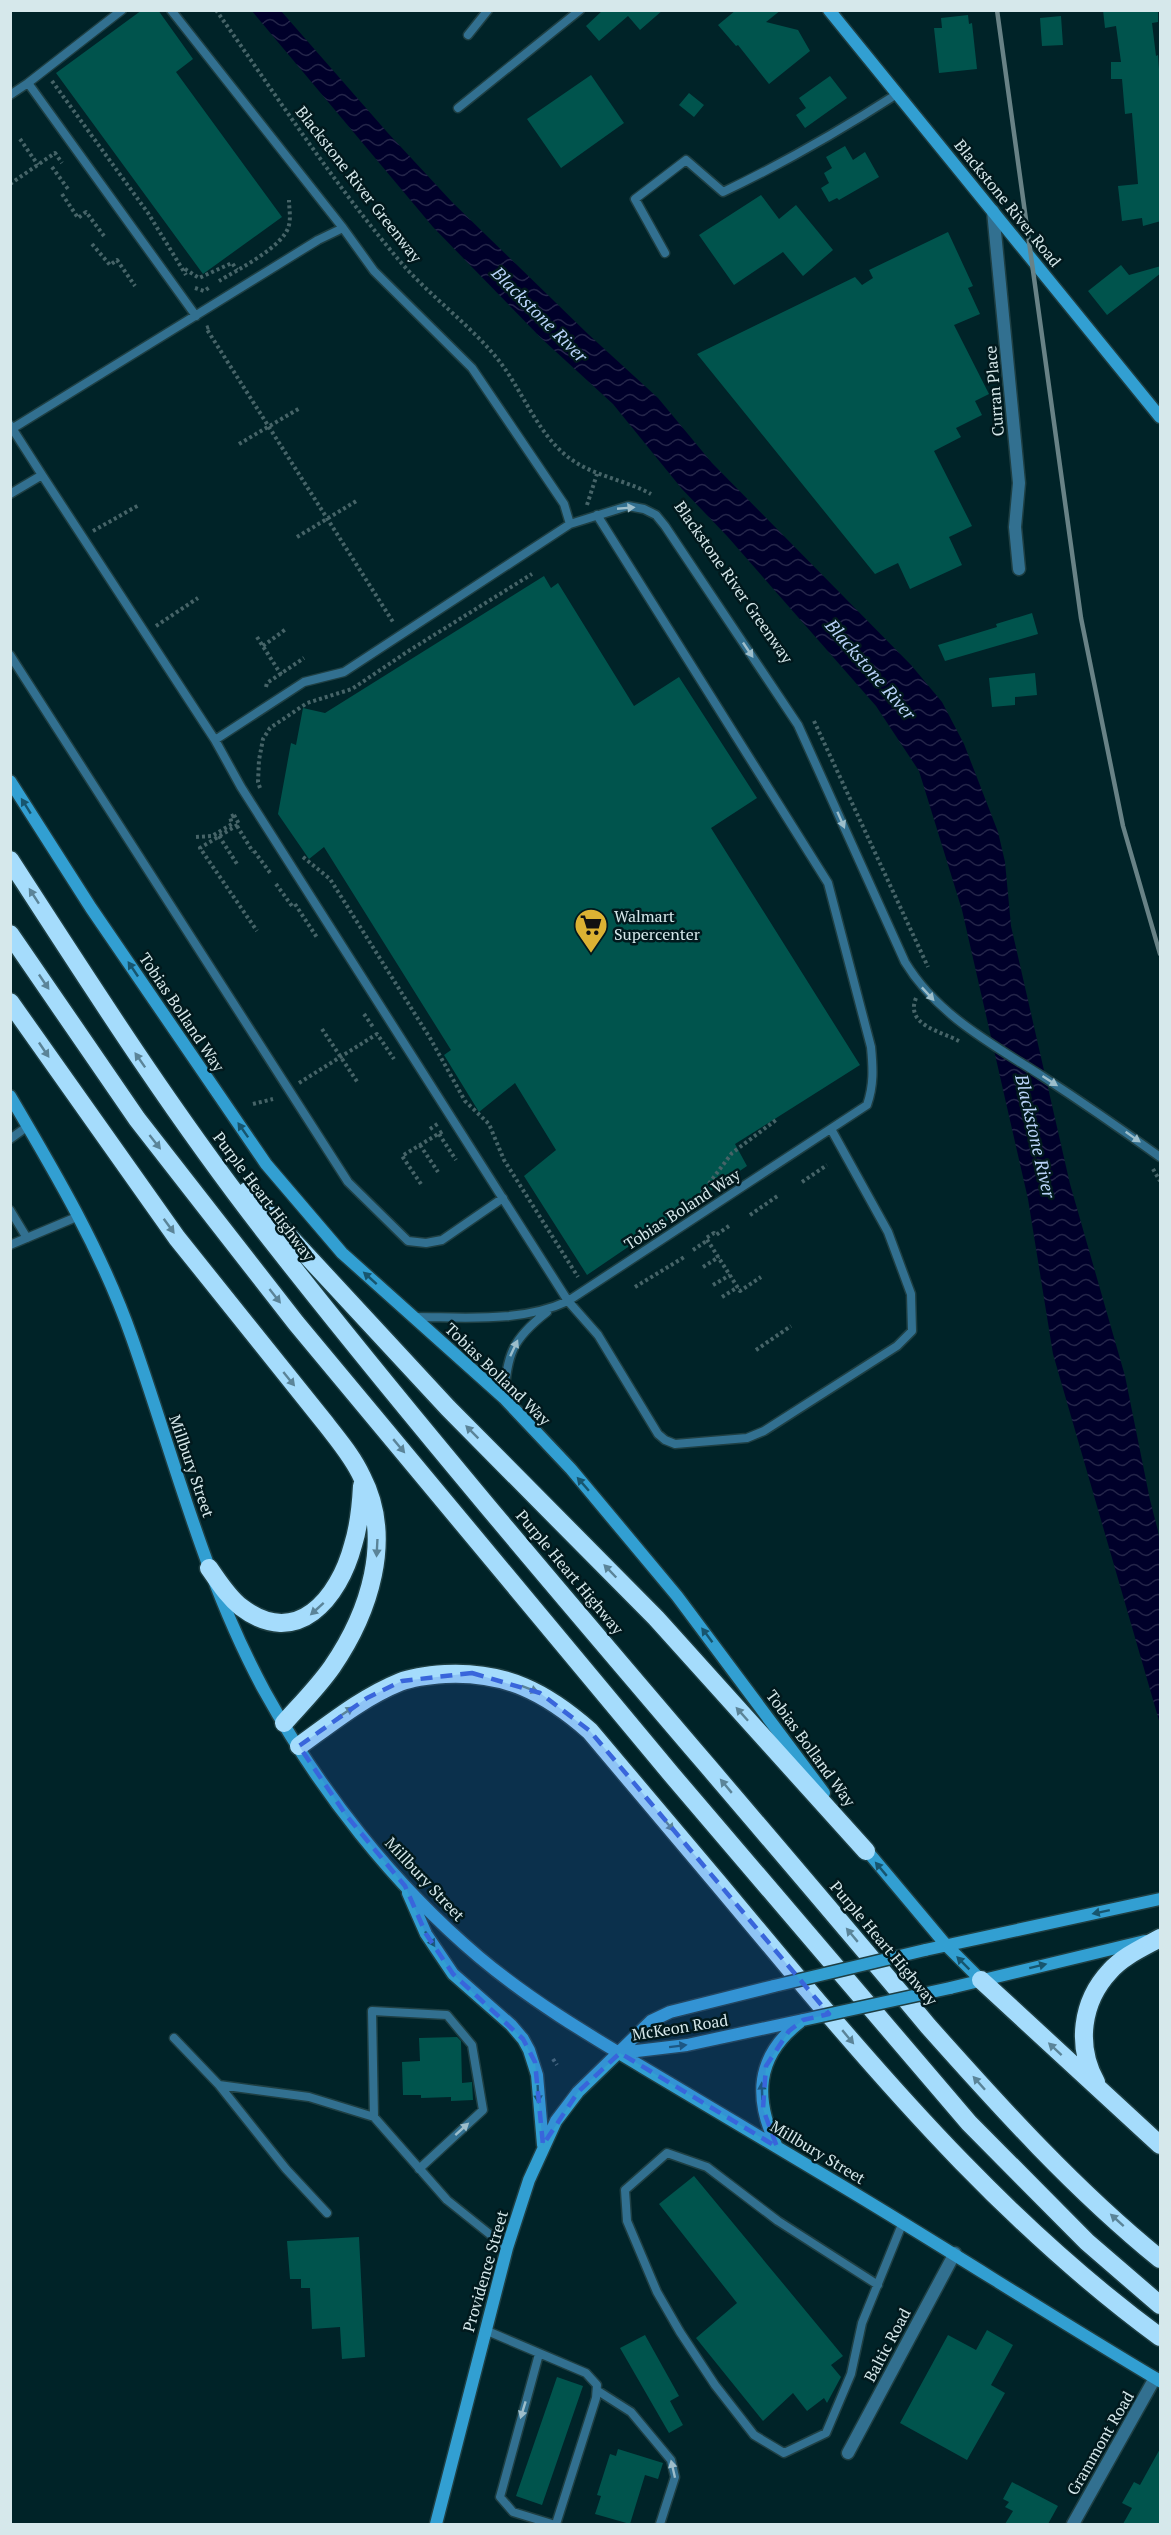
<svg xmlns="http://www.w3.org/2000/svg" width="1171" height="2535" font-family="'PT Serif',serif">
<defs>
<pattern id="water-waves" width="16" height="10" patternUnits="userSpaceOnUse" patternTransform="scale(1.5)"><rect width="16" height="10" fill="#00002a"/><path d="M0 5q4-4 8 0t8 0" fill="none" stroke="#242549"/></pattern>
</defs>
<rect width="100%" height="100%" fill="#002328"/>
<path fill="url(#water-waves)" d="M252,11H281L387,132L452,202L588,334L658,398L712,463L911,665L942,702L964,744L998,832L1005,862L1011,926L1070,1184L1125,1376L1150,1500L1158,1531L1160,1544V1724L1053,1354L1028,1199L962,910L919,771L876,706L727,536L682,489L613,404L542,339L433,227Z"/>
<path fill="#00544d" d="M142,10H158L193,59L176,72L282,217L203,274L56,73Z
M603,10H663L640,30L628,16L599,41L586,26Z
M736,10H781L766,22L798,30L810,51L769,84L738,45L736,46L718,25Z
M1103,10H1158V22L1152,23L1156,56L1158,55L1161,97V221L1143,226L1142,218L1122,221L1118,186L1138,184L1132,113L1125,114L1122,79H1111V62H1121L1116,26L1105,28Z
M968,15L969,24L972,23L977,69L939,73L934,28H942L941,18Z
M1061,16L1063,45L1042,46L1040,18Z
M591,75L624,123L561,168L527,119Z
M830,76L847,98L805,128L796,115L806,108L799,98Z
M689,93L704,105L694,117L679,105Z
M845,146L853,160L865,152L879,177L839,200L837,198L829,202L821,188L829,183L824,173L832,168L826,157Z
M761,195L779,219L796,205L833,250L803,276L783,252L734,285L699,235Z
M948,232L973,286L968,288L980,314L954,325L989,394L975,401L982,415L956,428L961,437L934,451L972,526L949,537L962,565L910,589L898,563L875,574L697,354L855,277L862,285L873,278L869,270Z
M1121,265L1129,275L1161,266V273L1107,315L1088,291Z
M544,576L551,588L558,583L634,706L679,677L757,798L711,828L860,1065L735,1144L747,1166L587,1275L524,1176L556,1150L515,1083L479,1112L444,1055L451,1050L324,847L309,859L278,814L291,743L296,745L303,708L325,713Z
M1032,613L1038,634L945,661L938,645L997,627L996,624Z
M1035,673L1037,695L1015,697V705L992,707L989,678Z
M457,2037L461,2041L462,2083L472,2082L473,2100L451,2101V2097L421,2098V2095H403L402,2062L420,2061L419,2038Z
M694,2176L843,2356L831,2365L841,2377L827,2403L824,2398L807,2411L793,2393L763,2421L696,2338L737,2303L659,2204Z
M359,2237L365,2357L342,2359L340,2327L312,2329L310,2288H301V2279H290L287,2241Z
M987,2330L1013,2345L991,2385L1005,2393L967,2460L900,2423L948,2335L976,2350Z
M645,2335L679,2396L670,2401L683,2425L669,2433L620,2348Z
M557,2377L583,2386L542,2505L516,2496Z
M1161,2447V2524H1123L1132,2508L1122,2503L1134,2482L1140,2485Z
M618,2449L663,2463L658,2479L645,2475L630,2524L595,2514L601,2496L597,2495L610,2454L616,2456Z
M1012,2482L1058,2506L1048,2524H1005L1013,2511L1005,2507L1009,2502L1003,2499Z"/>
<g fill="none" stroke-linecap="round" stroke-linejoin="round">
<g stroke="#1e3f43" stroke-width="11">
<path id="lane" d="M171,10L343,228L374,271L472,368L564,504L570,524
M468,35L488,10
M28,83L122,10
M10,95L28,83L196,316
M458,108L580,10
M665,253L635,199L686,160L723,192C784,163 841,130 897,94
M10,425L42,475L10,494
M10,430L318,240L343,228
M42,475L215,740
M10,655L348,1182L408,1241L426,1243L442,1240L503,1198
M831,1129L888,1232L911,1294L912,1331L897,1346L764,1431L747,1438L675,1444L665,1440L658,1434L598,1335L568,1301L241,787L215,740L304,682L344,672L570,524L628,506L644,509L656,515L665,526L798,725L905,962C937,1015 992,1044 1042,1076C1082,1102 1121,1129 1160,1157
M10,1139L28,1126
M10,1210L27,1238
M10,1245L79,1216
M413,1317C464,1317 521,1323 568,1301L867,1105C874,1085 873,1068 871,1047L828,883L597,515
M504,1398C507,1354 512,1339 547,1312
M174,2038L219,2085
M374,2117L372,2011L447,2015L472,2045L483,2110L419,2169
M327,2213L286,2169L219,2085L309,2097L374,2117L447,2200L507,2248
M878,2285L778,2221L707,2167L667,2153L625,2190L627,2221L657,2292L680,2332L715,2385L754,2435L784,2453L826,2433L851,2374L862,2323L903,2222
M485,2330L586,2373L597,2385L596,2398L556,2524
M539,2354L500,2497L513,2512L552,2524
M598,2391L631,2412L671,2460L675,2477L660,2524"/>
</g>
<g stroke="#1e3f43" stroke-width="15">
<path id="street" d="M993,211L1019,483L1015,527L1019,569
M848,2453L955,2253
M1073,2524L1155,2378"/>
</g>
<g stroke="#1e3f43" stroke-width="15">
<path id="secondary" d="M829,10L1160,417
M10,781L91,908L266,1164L342,1253L504,1398L571,1469L677,1596L824,1793
M10,1096C56,1174 102,1252 132,1338C174,1457 204,1580 265,1692C320,1791 393,1884 479,1957C530,2000 587,2034 644,2068C708,2106 773,2145 837,2183C946,2248 1052,2317 1160,2381
M863,1846L946,1945L981,1980
M408,1893L426,1934L453,1974L511,2025L523,2039L529,2050L537,2075L543,2145
M925,1950L1160,1899
M950,1988L1145,1941
M620,2053L687,2045L803,2020
M777,2147C754,2099 755,2057 800,2022
M436,2524L507,2248L529,2180L556,2121L578,2092L651,2021L670,2012L774,1986"/>
</g>
<g stroke="#1e3f43" stroke-width="21">
<path id="highway" d="M10,860C94,990 177,1120 272,1241C483,1510 710,1765 928,2026C1001,2108 1075,2190 1160,2259
M10,934L137,1119L296,1323L672,1775L969,2123L1087,2242L1160,2305
M10,1002L177,1238L326,1424C339,1441 353,1457 362,1477C394,1539 369,1613 332,1667C318,1687 300,1705 284,1723
M247,1191L448,1408L656,1618L866,1851
M209,1568C219,1582 228,1597 241,1607C297,1650 339,1598 353,1545C359,1526 361,1505 362,1486
M299,1746C331,1723 363,1697 400,1682C413,1677 431,1675 445,1674C505,1671 546,1692 590,1731C656,1809 721,1886 786,1964C900,2100 1017,2232 1160,2337
M981,1980L1160,2145
M1096,2082C1076,2046 1081,2002 1110,1971C1123,1956 1144,1947 1160,1938"/>
</g>
<path stroke="#466468" stroke-width="4" stroke-dasharray="3 3" stroke-linecap="butt" d="M216,10C275,94 332,181 398,259C429,296 471,325 500,362C522,391 535,427 562,452C588,476 622,478 651,494
M52,81L148,213L186,275
M20,139L38,165
M52,167L68,189
M10,184L55,153L62,163
M62,194L78,218L86,212L104,236
M92,244L110,265L117,260L135,286
M185,269L199,278L232,263L237,270
M219,281C237,270 285,246 289,225C291,217 289,208 289,200
M195,288L204,291L210,287
M209,327L206,328L393,622
M239,444L300,408
M587,505L597,474
M93,531L139,505
M297,537L358,500
M156,626L198,598
M257,637L282,676
M263,646L286,629
M266,687L267,683L304,658
M814,721L928,967
M260,788L258,782L259,760L263,739L270,728L307,703L352,689L410,650L532,574
M234,815L239,824L200,848L257,931
M237,826L253,852
M219,836L237,864
M196,837L212,836L232,824L230,817L234,815
M254,851L271,874
M303,857L330,879L430,1038L465,1101L489,1124L504,1160L578,1277
M276,884L292,906
M295,904L318,939
M916,998C905,1025 940,1031 959,1041
M364,1014L373,1027
M322,1029L358,1083
M299,1083L377,1034L394,1059
M253,1104L273,1099
M430,1129L439,1123
M439,1134L456,1160
M420,1145L438,1172
M1153,1169L1160,1181
M802,1182L827,1165
M421,1184L402,1156L443,1131
M698,1198L732,1153L776,1120
M750,1215L779,1195
M729,1226L716,1235L714,1233L706,1238L740,1291L761,1277
M693,1250L708,1240
M703,1267L719,1257
M713,1285L730,1275
M635,1287L686,1256
M722,1297L738,1287
M756,1350L791,1326
M553,2059L557,2065"/>
<use href="#lane" stroke="#327090" stroke-width="8"/>
<use href="#street" stroke="#327090" stroke-width="12"/>
<use href="#secondary" stroke="#329fd2" stroke-width="12"/>
<use href="#highway" stroke="#a5dcfc" stroke-width="18"/>
<path stroke="#688286" stroke-width="4.5" d="M997,10L1081,618L1123,826L1160,954"/>
<g stroke="#1e3f43" stroke-width="15" stroke-linecap="butt">
<path id="secondary-bridge" d="M774,1986L925,1950
M803,2020L950,1988"/>
</g>
<use href="#secondary-bridge" stroke="#329fd2" stroke-width="12"/>
</g>
<defs><path id="oneway-solid" d="M-6-.8H1V-3.2L6.5 0L1 3.2V.8H-6Z" transform="scale(1.5)"/></defs>
<g fill="#9dbecb">
<use href="#oneway-solid" transform="translate(626 508) rotate(-5)"/>
<use href="#oneway-solid" transform="translate(748 650) rotate(56)"/>
<use href="#oneway-solid" transform="translate(841 820) rotate(66)"/>
<use href="#oneway-solid" transform="translate(928 994) rotate(47)"/>
<use href="#oneway-solid" transform="translate(1050 1081) rotate(33)"/>
<use href="#oneway-solid" transform="translate(1133 1137) rotate(35)"/>
<use href="#oneway-solid" transform="translate(514 1348) rotate(-65)"/>
<use href="#oneway-solid" transform="translate(462 2129) rotate(-42)"/>
<use href="#oneway-solid" transform="translate(523 2410) rotate(107)"/>
<use href="#oneway-solid" transform="translate(673 2469) rotate(-103)"/>
</g>
<g fill="#17556e">
<use href="#oneway-solid" transform="translate(26 806) rotate(-122)"/>
<use href="#oneway-solid" transform="translate(133 969) rotate(-124)"/>
<use href="#oneway-solid" transform="translate(243 1130) rotate(-125)"/>
<use href="#oneway-solid" transform="translate(370 1278) rotate(-138)"/>
<use href="#oneway-solid" transform="translate(583 1484) rotate(-131)"/>
<use href="#oneway-solid" transform="translate(707 1635) rotate(-127)"/>
<use href="#oneway-solid" transform="translate(881 1869) rotate(-130)"/>
<use href="#oneway-solid" transform="translate(1101 1912) rotate(168)"/>
<use href="#oneway-solid" transform="translate(430 1939) rotate(57)"/>
<use href="#oneway-solid" transform="translate(963 1963) rotate(-135)"/>
<use href="#oneway-solid" transform="translate(1038 1966) rotate(-14)"/>
<use href="#oneway-solid" transform="translate(678 2046) rotate(-7)"/>
<use href="#oneway-solid" transform="translate(762 2091) rotate(-92)"/>
<use href="#oneway-solid" transform="translate(538 2094) rotate(88)"/>
</g>
<g fill="#5b8498">
<use href="#oneway-solid" transform="translate(34 896) rotate(-123)"/>
<use href="#oneway-solid" transform="translate(44 982) rotate(56)"/>
<use href="#oneway-solid" transform="translate(44 1050) rotate(56)"/>
<use href="#oneway-solid" transform="translate(140 1060) rotate(-125)"/>
<use href="#oneway-solid" transform="translate(155 1142) rotate(52)"/>
<use href="#oneway-solid" transform="translate(169 1226) rotate(54)"/>
<use href="#oneway-solid" transform="translate(275 1296) rotate(52)"/>
<use href="#oneway-solid" transform="translate(289 1379) rotate(51)"/>
<use href="#oneway-solid" transform="translate(472 1432) rotate(-135)"/>
<use href="#oneway-solid" transform="translate(399 1446) rotate(50)"/>
<use href="#oneway-solid" transform="translate(377 1548) rotate(93)"/>
<use href="#oneway-solid" transform="translate(610 1571) rotate(-134)"/>
<use href="#oneway-solid" transform="translate(317 1609) rotate(138)"/>
<use href="#oneway-solid" transform="translate(530 1689) rotate(21)"/>
<use href="#oneway-solid" transform="translate(346 1712) rotate(-34)"/>
<use href="#oneway-solid" transform="translate(742 1714) rotate(-132)"/>
<use href="#oneway-solid" transform="translate(726 1786) rotate(-130)"/>
<use href="#oneway-solid" transform="translate(668 1824) rotate(50)"/>
<use href="#oneway-solid" transform="translate(852 1935) rotate(-130)"/>
<use href="#oneway-solid" transform="translate(848 2037) rotate(50)"/>
<use href="#oneway-solid" transform="translate(1055 2049) rotate(-137)"/>
<use href="#oneway-solid" transform="translate(979 2083) rotate(-132)"/>
<use href="#oneway-solid" transform="translate(1117 2220) rotate(-138)"/>
</g>
<path fill="#3965db" fill-opacity="0.2" stroke="#3965db" stroke-width="4.5" stroke-dasharray="12 8" stroke-linejoin="round" d="M472,1673L540,1693L590,1731L829,2014L803,2020L789,2031L766,2066L763,2109L777,2147L620,2053L578,2092L543,2145L535,2062L523,2039L453,1974L426,1934L405,1886L346,1815L299,1746L367,1698L402,1681Z"/>
<defs>
<g id="supermarket-pin" transform="scale(1.725)"><path d="M0 17L-7.5 6A9.5 9.5 0 1 1 7.5 6Z" fill="#dcb233" stroke="#01191d"/><path d="M-6-5.5h2.5l.6 2H6L4.5 2H-2.5L-4.4-4H-6ZM-1.5 3.2a1.3 1.3 0 1 0 .1 0ZM3 3.2a1.3 1.3 0 1 0 .1 0Z" fill="#111"/></g>
</defs>
<g fill-rule="evenodd">
<use href="#supermarket-pin" x="591" y="925"/>
</g>
<g text-anchor="middle" dominant-baseline="central" stroke-width="5" stroke-linejoin="round" paint-order="stroke">
<g font-size="16" fill="#d6e8eb" stroke="#01191d">
<text transform="translate(359 184) rotate(52)">Blackstone River Greenway</text>
<text transform="translate(1008 203) rotate(51)">Blackstone River Road</text>
<text transform="translate(994 391) rotate(-95)">Curran Place</text>
<text transform="translate(734 582) rotate(55)">Blackstone River Greenway</text>
<text transform="translate(182 1012) rotate(56)">Tobias Bolland Way</text>
<text transform="translate(264 1196) rotate(53)">Purple Heart Highway</text>
<text transform="translate(682 1209) rotate(-33)">Tobias Boland Way</text>
<text transform="translate(498 1374) rotate(44)">Tobias Bolland Way</text>
<text transform="translate(192 1466) rotate(71)">Millbury Street</text>
<text transform="translate(570 1572) rotate(50)">Purple Heart Highway</text>
<text transform="translate(811 1748) rotate(54)">Tobias Bolland Way</text>
<text transform="translate(425 1879) rotate(47)">Millbury Street</text>
<text transform="translate(884 1943) rotate(50)">Purple Heart Highway</text>
<text transform="translate(680 2027) rotate(-9)">McKeon Road</text>
<text transform="translate(818 2152) rotate(31)">Millbury Street</text>
<text transform="translate(485 2271) rotate(-74)">Providence Street</text>
<text transform="translate(887 2345) rotate(-62)">Baltic Road</text>
<text transform="translate(1100 2443) rotate(-60)">Grammont Road</text>
</g>
<g font-size="16" fill="#d6e8eb" stroke="#01191d" text-anchor="start">
<text x="614" y="916">Walmart<tspan x="614" dy="18">Supercenter</tspan></text>
</g>
<g font-size="18" font-style="italic" fill="#b9d3f9" stroke="#01191d">
<text transform="translate(540 314) rotate(45)">Blackstone River</text>
<text transform="translate(871 669) rotate(49)">Blackstone River</text>
<text transform="translate(1036 1136) rotate(77)">Blackstone River</text>
</g>
</g>
<rect width="1171" height="2535" fill="none" stroke="#d6e8eb" stroke-width="24"/>
</svg>
